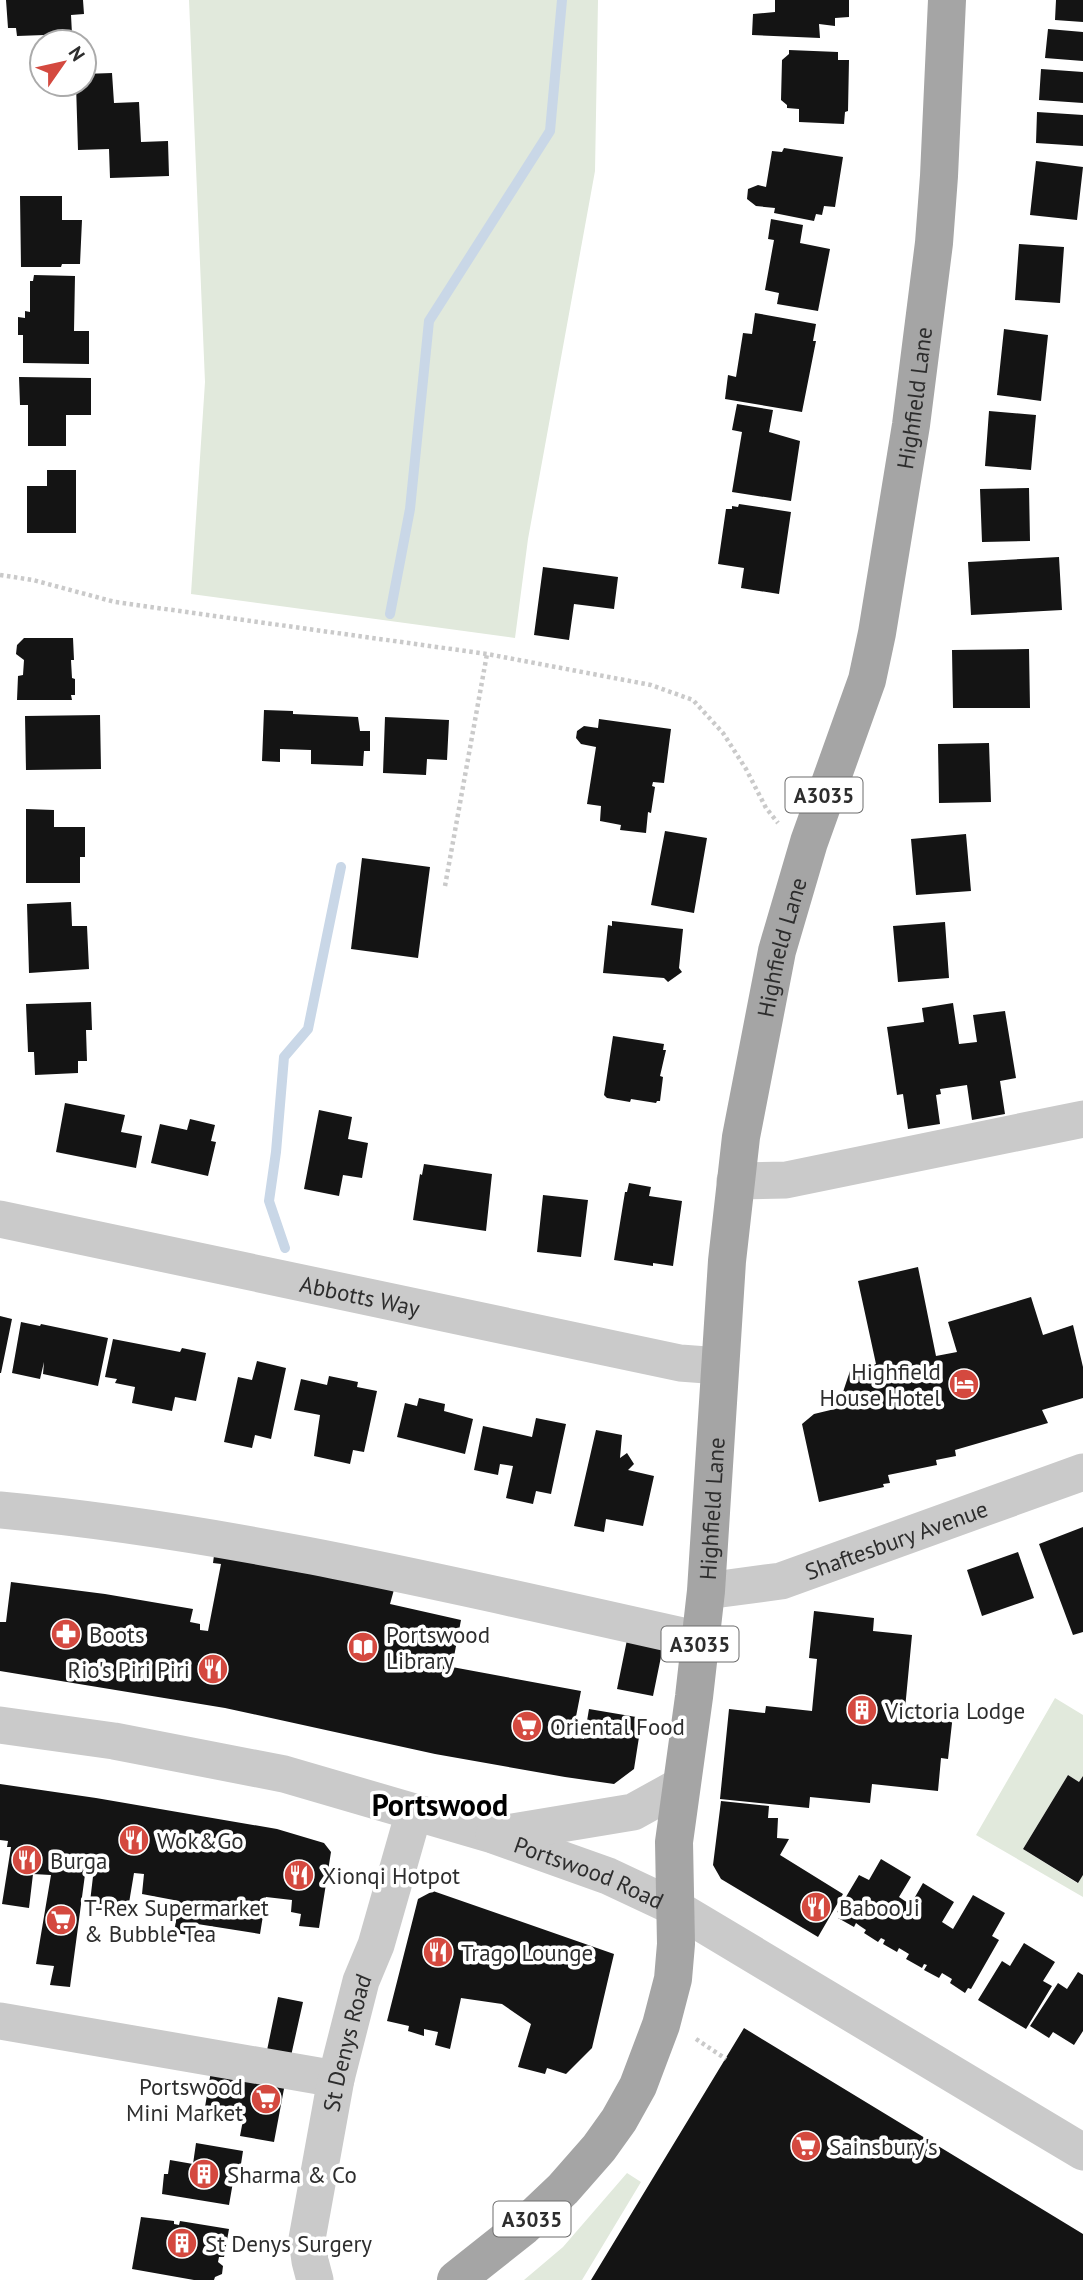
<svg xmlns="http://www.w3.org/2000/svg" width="1083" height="2280" font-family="'PT Sans',sans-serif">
<rect width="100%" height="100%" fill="#fff"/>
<path fill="#e1e9dc" d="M189,0H598L595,171L528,539L515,638L191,594L205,382Z
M1055,1698L1083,1715V1776L1079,1782L1068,1775L1023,1849L1077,1883L1083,1875V1897L976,1835Z
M627,2173L641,2182L582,2280H524L563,2247Z"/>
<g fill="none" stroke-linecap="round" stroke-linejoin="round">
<path stroke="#c9d7e7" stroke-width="10" d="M390,614L410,509L429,321L550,131L562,0
M285,1248L269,1201L276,1152L284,1057L308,1029L341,867"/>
</g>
<path fill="#141414" d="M6,0H83L84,14L71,15L72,34L17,36L16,28H8Z
M775,0H849V17L835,18V26L819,24L820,38L752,35L753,14L775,12Z
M1056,0H1083V22L1055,20Z
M1048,29L1083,32V61L1045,58Z
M789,50L838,52V60H849L848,111L845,112L844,124L799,122V109L787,108V105L781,100L782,60L789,54Z
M1041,69L1083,72V103L1039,100Z
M112,73L114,103L139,102L141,142L168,141L169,176L110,178L109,149L78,150L76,84H84V74Z
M1037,112L1083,115V146L1036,143Z
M784,148L843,157L835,207L824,206L822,215L816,214L814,221L774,213L775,208L756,206L747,199L748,189L758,185L766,187L772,151L782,152Z
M1036,161L1083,167L1077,220L1030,215Z
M20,196H62V220H82L80,264H62L61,267H21Z
M771,219L803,225L800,243L830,249L818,311L777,304L779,293L765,290L774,240L768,239Z
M1019,244L1064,247L1060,303L1015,300Z
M34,275L75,276L74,331H89V364L23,363V335H18V317L25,318V311L30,312V281H33Z
M755,313L816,324L813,341H816L802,412L725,399L728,375L736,377L743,333L752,334Z
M1004,329L1048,335L1041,401L997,395Z
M19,377L91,378V415H66V446H28V405H20Z
M737,404L773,410L769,432L800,441L791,501L732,492L742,432L732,430Z
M989,411L1036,415L1031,470L985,466Z
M47,470H76V533H27V486H47Z
M1029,488L1030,541L982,542L980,489Z
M739,504L791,512L779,594L741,588L744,568L718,564L726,509H732V506L738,507Z
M1059,557L1062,610L971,615L968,562Z
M543,567L618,577L614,609L574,604L569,640L534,635Z
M24,638H73L74,660H71L72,678L75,679V695H71L72,700H17L18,676L23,675L24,660L16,654L17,645Z
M1029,649L1030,708H953L952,650Z
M264,710L293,711V714L358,717L360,731H370V751H364L363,766L311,764V750L280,749V762L262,761Z
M100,715L101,769L26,770L25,716Z
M385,717L449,720L447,760L427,759L426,775L383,773Z
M599,719L671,729L664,783L653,782L652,786L655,787L651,813L648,812L646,833L620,830L621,825L600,821L601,806L587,804L596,747L581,744L576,738L577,731L584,726L598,728Z
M989,743L991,802L939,803L938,744Z
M26,809L54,810V827H85V857H80V883H26Z
M665,831L707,838L694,913L651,905Z
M966,834L971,891L916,895L911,839Z
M362,858L430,867L418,958L351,949Z
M71,902L72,926H87L89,969L29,973L27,904Z
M612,921L683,929L679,968L682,972L668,982L664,978L603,973L608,925L612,926Z
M945,922L949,978L898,982L893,926Z
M91,1002L92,1030H86L87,1061H78V1073L35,1075L34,1052H28L26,1004Z
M953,1003L959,1044L977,1042L973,1015L1005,1011L1016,1078L1000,1081L1005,1114L972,1120L967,1085L940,1089L941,1094L936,1095L940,1124L908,1129L903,1094L897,1095L887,1027L924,1022L922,1008Z
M613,1036L664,1044L663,1050H666L660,1076L663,1077L660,1101H657L656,1103L631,1099L630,1102L607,1098L604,1095Z
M65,1103L125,1115L121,1132L142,1136L136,1168L56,1152Z
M319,1110L352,1117L348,1139L368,1143L362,1178L343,1175L339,1196L304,1189Z
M190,1119L215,1125L211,1141L216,1142L208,1176L151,1163L160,1124L187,1130Z
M424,1164L492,1174L486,1231L413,1220L420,1174L422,1175Z
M629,1183L651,1187L649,1196L682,1201L673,1266L653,1263V1266L614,1260L625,1192H627Z
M543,1195L588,1200L581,1257L537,1252Z
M918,1267L936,1356L957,1352L948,1322L1031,1297L1043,1335L1073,1325L1083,1367V1398L1042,1410L1048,1423L955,1450L956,1456L936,1460L937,1465L888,1475L890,1483L883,1484L884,1487L819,1502L802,1424L814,1414L843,1407L841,1398L850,1371L876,1364L858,1281Z
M0,1316L12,1319L1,1373H0Z
M21,1322L40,1326L41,1324L108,1338L98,1386L43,1374L44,1362L40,1379L12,1373Z
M113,1339L180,1352L182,1348L206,1353L196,1401L175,1397L172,1411L132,1403L135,1387L115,1383L117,1379L105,1377Z
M257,1361L286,1368L271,1439L255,1435L252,1448L224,1442L238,1377L252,1380Z
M329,1376L358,1382L357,1387L377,1391L364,1452L353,1450L350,1464L314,1456L320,1415L294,1410L301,1379L327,1385Z
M419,1398L445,1404L444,1411L473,1419L465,1454L397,1437L405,1403L417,1406Z
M536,1418L566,1424L551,1494L536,1491L533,1504L506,1498L513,1466L500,1464L498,1475L474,1470L483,1426L532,1437Z
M596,1430L622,1435L620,1458L627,1453L634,1464L628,1470L654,1476L643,1526L606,1519L604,1532L574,1526Z
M1083,1527V1632L1073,1635L1039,1544Z
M215,1548L395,1586L390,1604L461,1620L452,1667L581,1691L572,1737L584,1739L589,1709L642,1718L634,1769L614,1784L565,1777L435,1754L225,1708L0,1671V1622H6L11,1582L105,1594L193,1609L190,1622L200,1624V1630L208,1631L221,1564L213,1563Z
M1018,1552L1034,1598L982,1616L967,1570Z
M814,1611L874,1618L873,1631L912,1635L905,1709L953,1714L948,1759L941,1758L938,1791L872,1784L870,1803L810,1797L809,1808L720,1799L729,1709L765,1713L766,1706L812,1711L817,1659L809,1658Z
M628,1635L664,1642L653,1696L617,1689Z
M1068,1775L1079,1782L1083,1776V1875L1078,1883L1023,1849Z
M0,1784L96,1798L277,1829L324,1843L331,1852L319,1928L299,1926L301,1914L291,1912L292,1900L266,1897L260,1934L191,1923L189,1935L174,1933L179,1901L142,1894L144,1874L134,1873L128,1909L90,1902L94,1868L86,1867L70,1987L50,1985L54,1966L36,1964L51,1875L33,1874L29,1908L2,1904L11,1847H7L8,1841L0,1840Z
M721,1801L769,1806L768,1818H778L777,1838L789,1839L780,1855L843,1894L818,1937L721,1879L713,1865Z
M881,1859L911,1877L899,1897L905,1901L911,1904L923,1883L954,1902L942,1922L953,1929L973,1895L1005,1913L992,1936L999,1940L971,1989L968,1988L965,1993L950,1983L952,1979L942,1973L939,1978L924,1970L927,1965L924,1964L922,1968L906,1959L909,1954L899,1948L897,1952L883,1944L885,1940L881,1938L878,1942L864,1933L866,1930L860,1926L856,1923L854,1927L838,1918L841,1914L837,1912L859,1875L869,1880Z
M433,1891L614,1954L592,2048L566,2074L547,2068L545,2074L518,2067L531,2024L502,2004L461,1998L450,2049L435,2045L438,2032L424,2029V2036L408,2031L409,2026L387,2021L418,1899Z
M1024,1943L1055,1962L1043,1981L1052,1986L1026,2029L978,2000L1002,1961L1010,1966Z
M1078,1972L1083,1975V2031L1074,2045L1053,2032L1049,2038L1030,2026L1058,1983L1067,1989Z
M278,1997L303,2002L289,2065L265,2060Z
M744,2028L1083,2234V2280H591Z
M212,2065L286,2078L274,2142L240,2136L243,2120L204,2113Z
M196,2143L243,2151L238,2183L233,2182L229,2205L162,2194L164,2174H168L170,2160L193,2164Z
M141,2217L174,2221V2224L179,2225L180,2221L229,2229L224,2257H219L218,2262L223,2266L222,2274L215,2277L214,2280H194L132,2269Z"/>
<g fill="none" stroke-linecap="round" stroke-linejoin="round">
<path stroke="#cacaca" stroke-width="4.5" stroke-dasharray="3.5 3.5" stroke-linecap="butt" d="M0,575L33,580L115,602L487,654L651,685L693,700L723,733L746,769L766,808L778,823
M445,886L487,654
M696,2039L726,2059"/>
<g stroke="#cacaca" stroke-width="37">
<path d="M735,1181L786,1180L1083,1119"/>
<path id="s1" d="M0,1219L680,1363L720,1366"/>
<path d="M0,1510C237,1532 469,1589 700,1640"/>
<path id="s2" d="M706,1591L781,1581L1083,1472"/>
<path id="s3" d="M0,1725L114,1741L284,1774L493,1835L608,1876L674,1907L1083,2152"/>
<path d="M494,1835L633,1812L680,1786"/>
<path d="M0,2021L336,2079"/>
<path id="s4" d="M315,2280L310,2261L307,2239L336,2079L361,1981L376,1945L414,1812"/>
</g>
<path stroke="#a5a5a5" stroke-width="38" id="s5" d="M456,2280L524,2226L563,2189L599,2148L619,2120L638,2086L661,2025L673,1979L676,1944L674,1842L694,1697L706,1591L727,1261L741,1137L777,951L809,842L867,680L877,633L911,425L934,243L939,176L947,0"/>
</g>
<defs>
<g id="hotel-disc" transform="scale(1.575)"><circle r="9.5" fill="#d4493f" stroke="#fff"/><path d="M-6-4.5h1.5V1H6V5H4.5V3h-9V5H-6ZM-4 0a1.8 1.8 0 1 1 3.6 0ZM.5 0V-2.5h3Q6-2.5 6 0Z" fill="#fff"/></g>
<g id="pharmacy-disc" transform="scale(1.575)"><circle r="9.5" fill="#d4493f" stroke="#fff"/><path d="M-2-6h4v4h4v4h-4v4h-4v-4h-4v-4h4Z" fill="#fff"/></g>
<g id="library-disc" transform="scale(1.575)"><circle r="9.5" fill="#d4493f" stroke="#fff"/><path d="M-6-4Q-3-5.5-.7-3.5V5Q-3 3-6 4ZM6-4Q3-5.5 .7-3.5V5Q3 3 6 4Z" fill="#fff"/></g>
<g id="restaurant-disc" transform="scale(1.575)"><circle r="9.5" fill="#d4493f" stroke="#fff"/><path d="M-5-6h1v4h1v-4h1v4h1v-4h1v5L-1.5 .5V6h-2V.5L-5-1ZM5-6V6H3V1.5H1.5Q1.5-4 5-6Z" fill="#fff"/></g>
<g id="building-disc" transform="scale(1.575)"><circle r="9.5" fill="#d4493f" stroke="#fff"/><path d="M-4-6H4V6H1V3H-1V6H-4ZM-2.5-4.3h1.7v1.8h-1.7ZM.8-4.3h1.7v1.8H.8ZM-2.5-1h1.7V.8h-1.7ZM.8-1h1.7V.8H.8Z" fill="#fff"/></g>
<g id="supermarket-disc" transform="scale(1.575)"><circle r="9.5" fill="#d4493f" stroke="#fff"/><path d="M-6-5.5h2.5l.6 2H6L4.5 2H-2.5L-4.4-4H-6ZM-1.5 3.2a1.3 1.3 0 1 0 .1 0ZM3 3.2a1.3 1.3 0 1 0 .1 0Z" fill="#fff"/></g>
</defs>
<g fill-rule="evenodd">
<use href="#hotel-disc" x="964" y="1384"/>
<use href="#pharmacy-disc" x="66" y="1634"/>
<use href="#library-disc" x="363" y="1647"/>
<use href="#restaurant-disc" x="213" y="1669"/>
<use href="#building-disc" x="862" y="1710"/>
<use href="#supermarket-disc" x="527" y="1726"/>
<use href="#restaurant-disc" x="134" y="1840"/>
<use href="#restaurant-disc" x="27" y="1860"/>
<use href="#restaurant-disc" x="299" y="1875"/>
<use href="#restaurant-disc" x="816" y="1907"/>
<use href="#supermarket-disc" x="61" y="1920"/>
<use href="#restaurant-disc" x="438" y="1952"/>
<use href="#supermarket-disc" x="266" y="2099"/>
<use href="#supermarket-disc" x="806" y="2146"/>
<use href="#building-disc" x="204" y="2174"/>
<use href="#building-disc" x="182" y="2243"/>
</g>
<g text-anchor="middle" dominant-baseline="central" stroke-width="7" stroke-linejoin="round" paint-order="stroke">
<g fill="#fff" stroke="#6c6c6c" stroke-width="2">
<rect x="785.5" y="777.5" width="77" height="35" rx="5"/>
<rect x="661.5" y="1626.5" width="77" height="35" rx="5"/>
<rect x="493.5" y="2201.5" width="77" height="35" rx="5"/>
</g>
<g font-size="21" font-weight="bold" fill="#2d2d2d">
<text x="824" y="795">A3035</text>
<text x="700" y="1644">A3035</text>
<text x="532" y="2219">A3035</text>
</g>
<g font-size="23" fill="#2d2d2d" stroke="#fff">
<text stroke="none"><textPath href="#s5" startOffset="1988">Highfield Lane</textPath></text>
<text stroke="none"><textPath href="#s5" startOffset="1421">Highfield Lane</textPath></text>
<text stroke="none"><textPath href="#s1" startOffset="368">Abbotts Way</textPath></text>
<text stroke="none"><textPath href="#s5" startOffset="854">Highfield Lane</textPath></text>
<text stroke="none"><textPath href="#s2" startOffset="198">Shaftesbury Avenue</textPath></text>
<text stroke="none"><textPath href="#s3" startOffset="609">Portswood Road</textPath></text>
<text stroke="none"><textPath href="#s4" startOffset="242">St Denys Road</textPath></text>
</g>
<g font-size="23" fill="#2d2d2d" stroke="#fff" text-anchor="start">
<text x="941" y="1371" text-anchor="end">Highfield<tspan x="941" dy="26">House Hotel</tspan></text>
<text x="89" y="1634">Boots</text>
<text x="386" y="1634">Portswood<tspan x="386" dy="26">Library</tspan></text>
<text x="190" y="1669" text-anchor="end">Rio's Piri Piri</text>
<text x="885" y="1710">Victoria Lodge</text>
<text x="550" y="1726">Oriental Food</text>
<text x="157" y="1840">Wok&amp;Go</text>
<text x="50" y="1860">Burga</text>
<text x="322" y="1875">Xionqi Hotpot</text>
<text x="84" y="1907">T-Rex Supermarket<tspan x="84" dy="26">&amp; Bubble Tea</tspan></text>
<text x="839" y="1907">Baboo Ji</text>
<text x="461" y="1952">Trago Lounge</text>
<text x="243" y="2086" text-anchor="end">Portswood<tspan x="243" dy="26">Mini Market</tspan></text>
<text x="829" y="2146">Sainsbury's</text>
<text x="227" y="2174">Sharma &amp; Co</text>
<text x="205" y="2243">St Denys Surgery</text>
</g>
<g font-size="30" font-weight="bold" fill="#000" stroke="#fff">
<text x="440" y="1804">Portswood</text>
</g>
</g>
<g transform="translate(63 63) rotate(56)"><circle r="33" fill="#ffffff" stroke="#ababab" stroke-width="2"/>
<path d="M0-5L12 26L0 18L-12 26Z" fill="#d4493f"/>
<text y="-10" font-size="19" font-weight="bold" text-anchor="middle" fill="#2d2d2d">N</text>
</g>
</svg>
